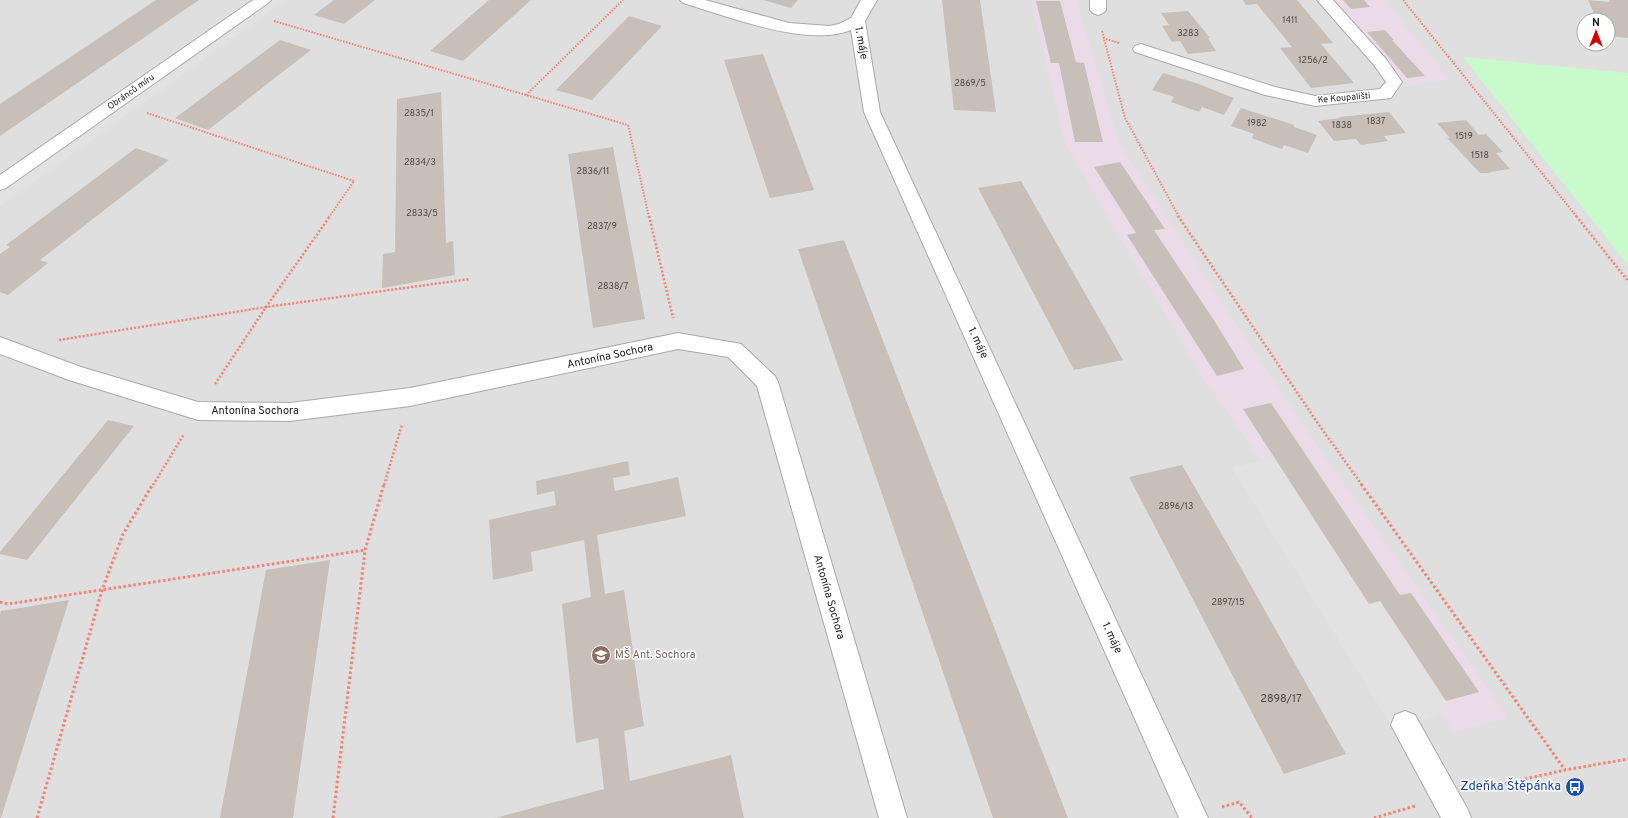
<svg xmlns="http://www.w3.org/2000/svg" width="1628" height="818" font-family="Overpass,sans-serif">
<rect width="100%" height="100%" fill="#f2efe9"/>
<path fill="#e0dfdf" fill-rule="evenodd" d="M0,0H1628V818H0ZM1584,20H1608V44H1584Z"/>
<path fill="#ebdbe8" d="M1031,0H1076L1120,146L1295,414L1508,718L1454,732L1202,376L1066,145Z
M1334,0H1384L1449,79L1407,86Z"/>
<path fill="#c8facc" d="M1463,57L1628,73V265Z"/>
<path fill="#e2e2e2" d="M249,0H257L0,181V174Z
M271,0H286L0,206V192Z
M1274,457L1368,604L1380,601L1451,711L1393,728L1232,468Z"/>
<path fill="#c7bfb8" d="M156,0H199L0,136V104Z
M334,0H375L344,24L314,15Z
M489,0H531L463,61L430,51Z
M763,0H798L791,8Z
M942,0H980L996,112L954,110Z
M1243,0H1297L1333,43L1321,44L1354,83L1311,88L1280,48L1292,47L1257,4L1246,5Z
M1343,0H1364L1370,7L1351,9Z
M1588,0L1610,2L1609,0H1628V38L1608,36V20H1597Z
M1036,1H1060L1076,62L1084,63L1103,142H1075L1059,63H1051Z
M1188,11L1210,38H1208L1216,51L1188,54L1180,41L1172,42L1162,26L1169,25L1161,13Z
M629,16L662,26L592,100L556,90Z
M1385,30L1394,40H1392L1425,76L1407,78L1367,32Z
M280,40L311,50L208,130L175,118Z
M763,54L814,190L770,198L724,60Z
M1163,73L1199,84L1234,98L1224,115L1202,107L1199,112L1171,102L1174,97L1152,90Z
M441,92L446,243L453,241L455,275L382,288L383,254L395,252L397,99Z
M1241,108L1294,125V127L1317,135L1308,153L1284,145L1282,149L1267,144L1252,138L1254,134L1231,126Z
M1389,112L1406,133L1384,136L1388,141L1361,145L1356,139L1334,141L1318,121L1340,118L1339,117Z
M1466,120L1479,135L1486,134L1503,152L1496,153L1510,169L1490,172L1491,173H1480L1447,138H1450L1437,123Z
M613,147L645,319L593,328L568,154Z
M136,148L169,160L40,260L48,263L8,295L0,292V254L10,247L6,245Z
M1120,162L1165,229L1154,230L1217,325L1244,369L1217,376L1127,235L1136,233L1094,167Z
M1021,181L1123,360L1074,370L978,188Z
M844,240L1068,818H993L798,249Z
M1271,403L1400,595L1411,593L1479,692L1446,701L1380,601L1369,604L1243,409Z
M108,420L134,426L27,560L0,554V552Z
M628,461L630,475L613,478L615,491L678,477L686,516L597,535L605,594L624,590L644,726L624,731L630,781L731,755L744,818H495L604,789L598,738L576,743L562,604L591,597L584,540L531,552L533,571L493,580L489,520L556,505L554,491L537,495L536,481Z
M1182,465L1228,545L1346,754L1284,774L1129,477Z
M330,560L293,818H220L266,570Z
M69,600L1,818H0V614L1,611Z"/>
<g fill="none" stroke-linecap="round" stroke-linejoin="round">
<g stroke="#a9a9a9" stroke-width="2">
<path id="minor" d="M253,0H271L268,3L6,188L0,190V175Z
M680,0H705L789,23L829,26L839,24L851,18L861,0H877L865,21L880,112L1208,818H1179L864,112L851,30C807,48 727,16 683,3Z
M1090,0H1106V10L1103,13L1098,15L1093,13L1090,10Z
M1317,0H1333L1386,59L1402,82L1391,98L1315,106L1265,95L1135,52L1133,49L1135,46L1141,44L1147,46L1275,87L1315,96L1380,89L1386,82L1374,65Z
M678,333L741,344L775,376L778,382L907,818H879L757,386L728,357L678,349L410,406L290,421L198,420L69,380L0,354V337L81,367L198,402L290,403L410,388Z
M1405,711L1415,715L1467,808L1471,818H1441L1391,725L1395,715Z"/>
</g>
<path stroke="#fa8072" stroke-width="2" stroke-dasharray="1.5 1.5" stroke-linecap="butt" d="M1403,0L1577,217
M274,21L628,125L649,217
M1102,31L1125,118L1179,217
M1103,38L1119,43
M526,95L623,0
M147,113L354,181L329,217"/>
<path stroke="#fa8072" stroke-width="2.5" stroke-dasharray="2 2" stroke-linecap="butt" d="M649,216L673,318
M1178,216L1321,428L1362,485
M1576,216L1628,281
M59,340L266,307L470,279
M215,384L266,307L330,216
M153,485L184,434
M384,485L402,424"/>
<path stroke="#fa8072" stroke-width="3" stroke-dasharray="2.5 2.5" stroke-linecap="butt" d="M1361,484L1565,770L1628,759
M0,602L8,604L365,550
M1476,790L1565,770
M1222,807L1239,802L1252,818
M37,818L102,590L123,534L153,484
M333,818L365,550L384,484
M1374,818L1415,806"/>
<use href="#minor" fill="#fff" fill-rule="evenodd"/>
</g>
<defs>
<g id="school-disc" transform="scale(1)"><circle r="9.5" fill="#8d6e63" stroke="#fff"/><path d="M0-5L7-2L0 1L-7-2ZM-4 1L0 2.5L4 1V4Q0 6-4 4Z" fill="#fff"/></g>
<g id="bus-disc" transform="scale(1)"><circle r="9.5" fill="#1a4fb4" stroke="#fff"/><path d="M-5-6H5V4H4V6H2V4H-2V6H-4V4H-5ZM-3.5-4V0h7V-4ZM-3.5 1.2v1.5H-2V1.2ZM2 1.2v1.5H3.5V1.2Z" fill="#fff"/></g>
</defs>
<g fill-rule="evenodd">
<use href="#school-disc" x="601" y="655"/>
<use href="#bus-disc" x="1575" y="787"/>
</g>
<g text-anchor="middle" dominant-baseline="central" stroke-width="3" stroke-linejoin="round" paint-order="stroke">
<g font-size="9" fill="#4b4948">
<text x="1290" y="20">1411</text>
<text x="1188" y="33">3283</text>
<text x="1313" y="60">1256/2</text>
<text x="970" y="83">2869/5</text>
<text x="419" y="113">2835/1</text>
<text x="1376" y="121">1837</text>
<text x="1257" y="123">1982</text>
<text x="1342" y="125">1838</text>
<text x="1464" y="136">1519</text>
<text x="1480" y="155">1518</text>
<text x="420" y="162">2834/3</text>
<text x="593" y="171">2836/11</text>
<text x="422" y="213">2833/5</text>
<text x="602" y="226">2837/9</text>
<text x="613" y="286">2838/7</text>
<text x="1176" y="506">2896/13</text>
<text x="1228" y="602">2897/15</text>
</g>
<g font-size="9" fill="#222" stroke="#fff">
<text transform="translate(131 92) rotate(-35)">Obránců míru</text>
<text transform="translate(1344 98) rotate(-5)">Ke Koupališti</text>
</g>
<g font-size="11" fill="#222" stroke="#fff">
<text transform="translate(861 43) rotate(80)">1. máje</text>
<text transform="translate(978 343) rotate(65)">1. máje</text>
<text transform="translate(610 356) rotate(-12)">Antonína Sochora</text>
<text x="255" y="411">Antonína Sochora</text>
<text transform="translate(829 597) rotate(74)">Antonína Sochora</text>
<text transform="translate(1112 638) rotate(65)">1. máje</text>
</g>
<g font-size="11" fill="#785e54" stroke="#fff" text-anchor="start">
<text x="615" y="655">MŠ Ant. Sochora</text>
</g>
<g font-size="11" fill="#4b4948">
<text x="1281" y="699">2898/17</text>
</g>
<g font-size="13" fill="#164399" stroke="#fff" text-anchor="end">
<text x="1561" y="787">Zdeňka Štěpánka</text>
</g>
</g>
<g transform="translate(1596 32)"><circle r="19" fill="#ffffff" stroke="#a7a7a7"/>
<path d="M0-3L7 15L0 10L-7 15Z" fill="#d40000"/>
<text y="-6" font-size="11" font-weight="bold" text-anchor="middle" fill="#222222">N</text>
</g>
</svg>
